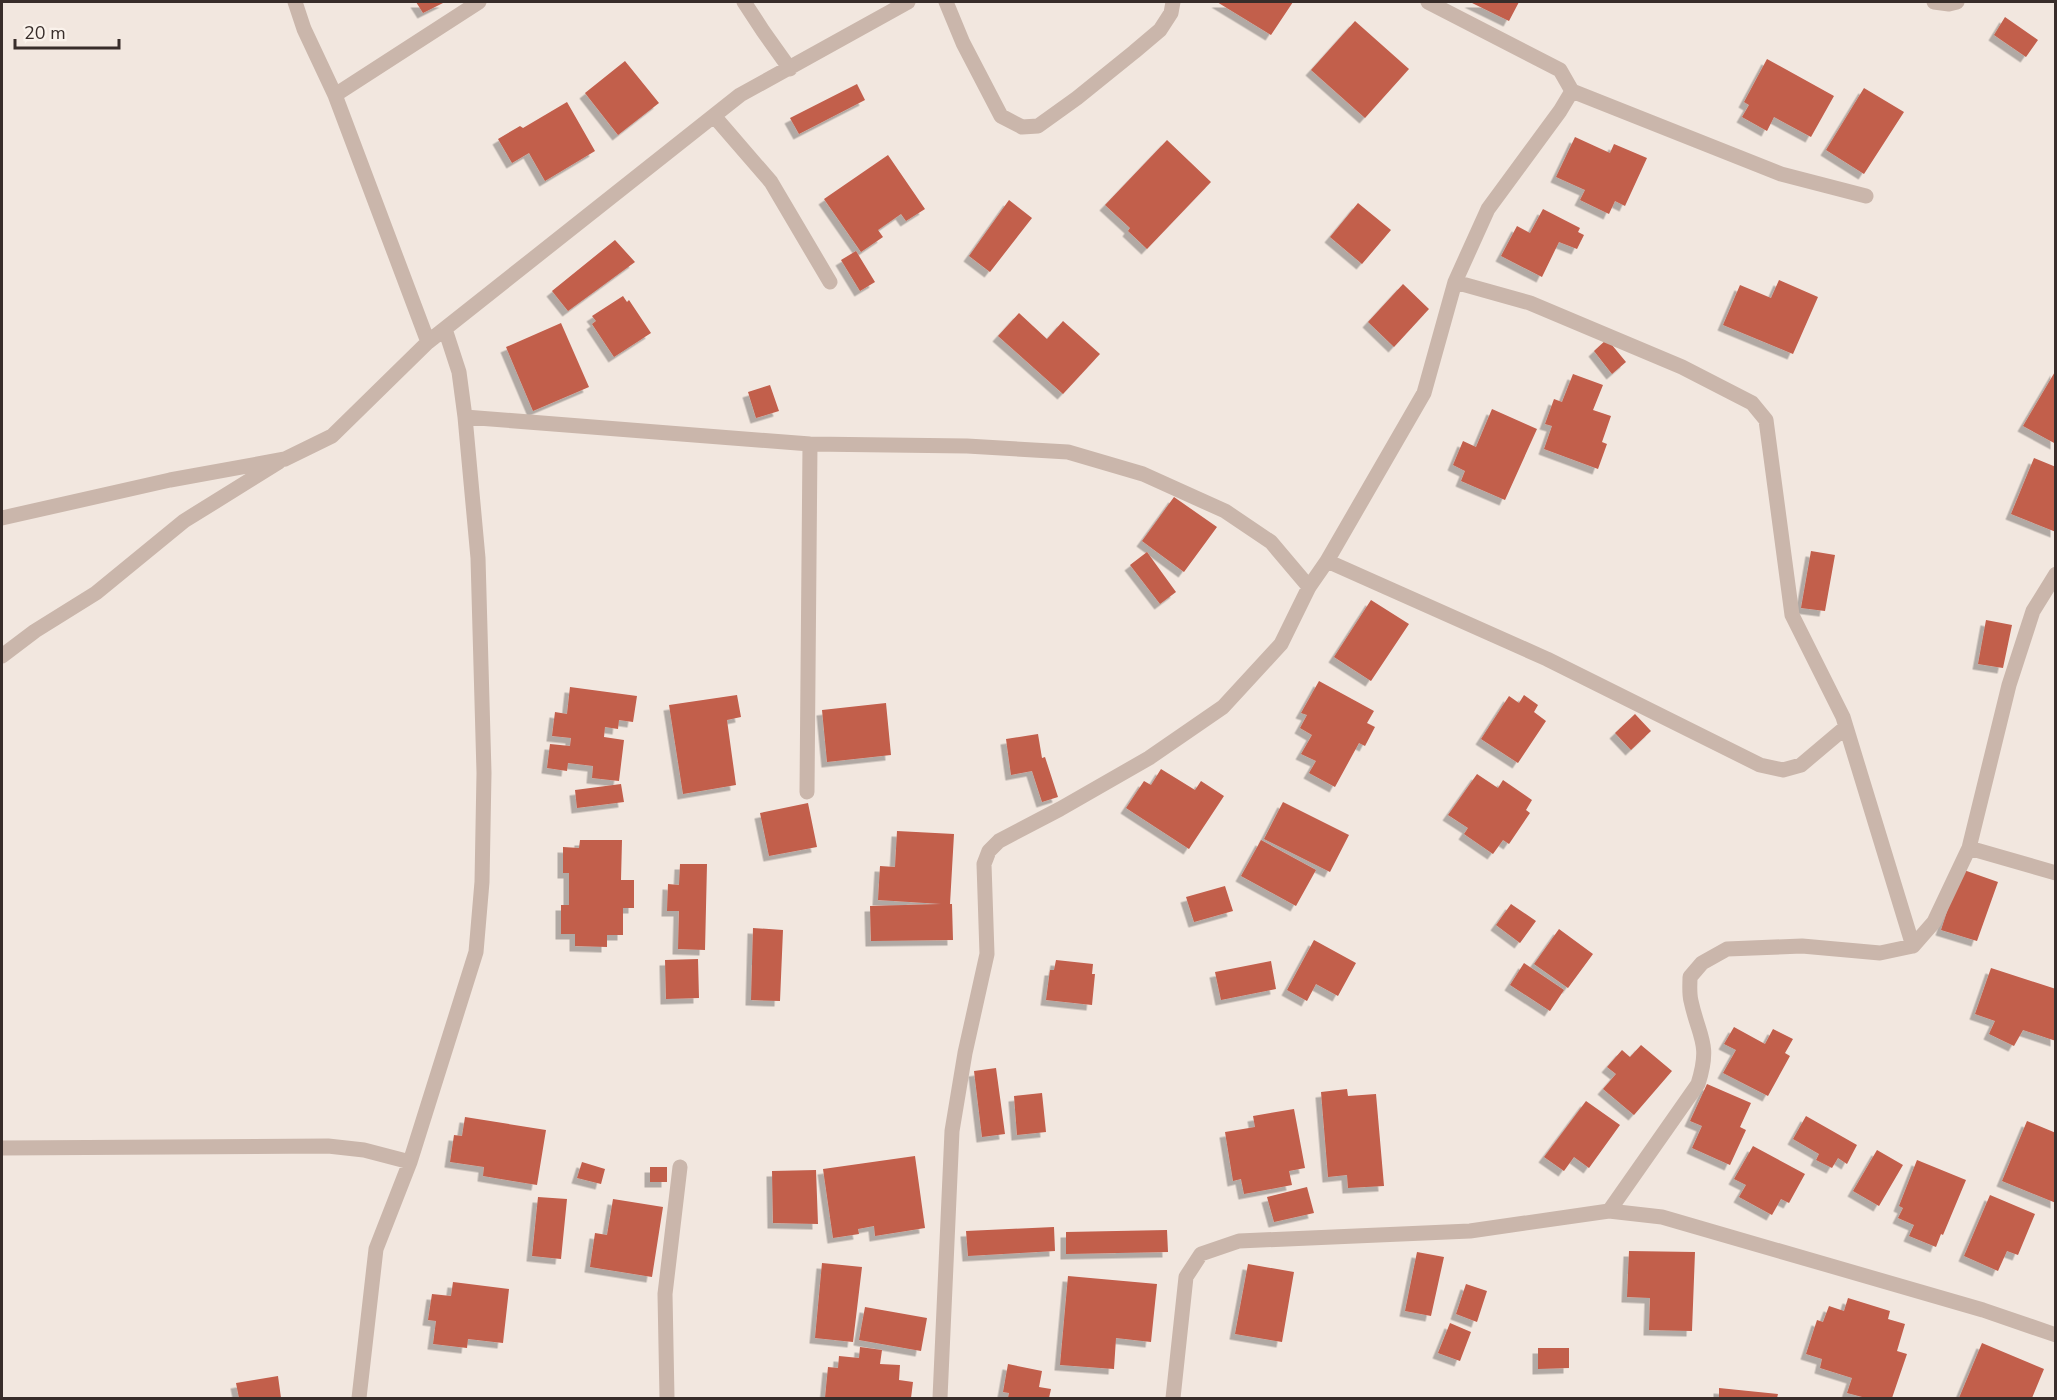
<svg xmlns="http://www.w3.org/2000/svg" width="2057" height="1400" font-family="'Nunito Sans',sans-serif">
<defs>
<filter id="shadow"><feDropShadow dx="-5.5" dy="5.5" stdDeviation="0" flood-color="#0004"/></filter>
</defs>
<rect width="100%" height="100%" fill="#f2e7df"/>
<path fill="#c25e4c" filter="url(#shadow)" d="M416,2H445L423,13Z
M1217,2H1293L1271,35Z
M1470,2H1519L1509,21Z
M2005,17L2038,40L2026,57L1994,35Z
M1355,21L1409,69L1365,118L1311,70Z
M1767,59L1834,96L1811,137L1774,117L1767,131L1742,117L1749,105L1744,102Z
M625,61L659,103L618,135L585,93Z
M857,84L865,100L799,134L790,118Z
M1864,88L1904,112L1864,174L1826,150Z
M567,102L595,151L545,181L529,153L512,163L498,139L520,126L523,128Z
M1575,137L1610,153L1614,144L1647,158L1625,206L1615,201L1609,214L1580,200L1585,190L1556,177Z
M1167,140L1211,182L1147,249L1128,231L1130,228L1105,205Z
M888,155L925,209L906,221L901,214L878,230L883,237L861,252L824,199Z
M1009,200L1032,218L990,272L969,256Z
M1358,203L1391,230L1362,264L1330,237Z
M1543,209L1580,228L1578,232L1584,235L1577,249L1559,242L1542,277L1501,256L1517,226L1530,233Z
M615,240L635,262L568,311L552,291Z
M856,251L875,282L860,291L841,260Z
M1779,280L1818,297L1793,354L1723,325L1740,285L1771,298Z
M1403,284L1429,309L1394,347L1368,322Z
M623,296L627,302L629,300L651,333L614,357L592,324L596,321L592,316Z
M1019,313L1047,339L1063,321L1100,354L1063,394L998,336Z
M561,323L589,387L533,411L506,347Z
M1607,339L1626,362L1612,374L1594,351Z
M2056,370V444L2023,426Z
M1573,374L1603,385L1593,410L1611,416L1602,442L1607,444L1598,469L1544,449L1552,426L1545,424L1554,399L1562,402Z
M770,385L779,411L756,418L748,392Z
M1492,409L1537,429L1505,500L1461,481L1465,471L1453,465L1463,441L1476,447Z
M2034,458L2056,467V532L2011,514Z
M1174,497L1217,527L1184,572L1142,541Z
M1811,551L1835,555L1825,611L1801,608Z
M1147,552L1176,592L1160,604L1130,565Z
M1371,600L1409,624L1371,681L1334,657Z
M1986,620L2012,625L2003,668L1978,664Z
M1319,681L1374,711L1367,723L1375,727L1365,746L1359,743L1335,787L1309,773L1316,761L1301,754L1312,735L1300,728L1307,715L1301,713Z
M570,687L637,696L633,722L619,720L618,729L605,727L604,737L624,740L619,781L592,778L593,766L568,763L567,771L547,768L550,744L570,746L571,738L552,736L555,712L567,714Z
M737,695L741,717L727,720L736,785L683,794L669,705Z
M1524,695L1538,705L1534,712L1546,721L1518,763L1481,739L1509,696L1519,703Z
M886,703L891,755L827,762L822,710Z
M1635,714L1651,731L1631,750L1615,733Z
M1038,734L1042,758L1045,757L1058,797L1042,802L1032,771L1011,775L1006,739Z
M1161,769L1195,790L1201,781L1224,796L1189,849L1126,808L1144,781L1151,785Z
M1477,774L1498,788L1503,780L1532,800L1526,810L1530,813L1509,844L1503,840L1493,854L1464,834L1468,828L1448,815Z
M621,784L624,802L577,808L575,790Z
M1283,802L1349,835L1330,872L1264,839Z
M808,803L817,847L769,856L760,813Z
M897,831L954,834L950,904H952L953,940L871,941L870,906L941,904L878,900L880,866L895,867Z
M580,840H622L621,880H634V908H623V935H607V947L575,946V934H561V905H569V873H563V847L579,848Z
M1261,840L1316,870L1296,906L1241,876Z
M680,864H707L705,950L678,949L679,911H667L668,884L679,885Z
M1961,869L1998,882L1977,941L1941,930Z
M1225,886L1233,911L1194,922L1186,897Z
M1511,904L1536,921L1520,943L1496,925Z
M753,928L783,930L780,1001L751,1000Z
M1559,929L1593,954L1568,988L1534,964Z
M1314,940L1356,963L1338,996L1316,984L1307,1001L1287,990Z
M698,959L699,998L666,999L665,960Z
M1056,960L1093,964L1092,974H1095L1092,1005L1046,1000L1050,970H1054Z
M1271,961L1276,989L1221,1000L1215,972Z
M1524,963L1564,990L1550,1011L1510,985Z
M1991,968L2056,989V1041L2023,1030L2014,1046L1989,1034L1995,1021L1975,1014Z
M1734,1027L1765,1044L1773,1029L1793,1039L1785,1053L1790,1056L1768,1096L1723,1073L1736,1050L1724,1044Z
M1641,1045L1672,1071L1634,1115L1603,1089L1616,1074L1607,1067L1622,1050L1630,1057Z
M996,1068L1005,1134L982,1137L974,1071Z
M1707,1084L1751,1103L1740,1127L1746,1130L1730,1165L1692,1148L1702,1126L1690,1121Z
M1347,1089L1348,1096L1376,1094L1384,1186L1348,1188L1347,1175L1328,1177L1321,1092Z
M1042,1093L1046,1132L1017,1135L1014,1096Z
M1586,1101L1620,1125L1589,1168L1574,1157L1564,1171L1544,1157Z
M1294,1109L1305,1168L1289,1171L1292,1185L1244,1194L1241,1179L1233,1181L1225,1132L1255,1127L1253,1116Z
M1806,1116L1857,1145L1847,1164L1838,1158L1832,1168L1816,1160L1819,1154L1793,1139Z
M465,1117L546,1130L537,1185L483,1176L484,1167L450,1162L454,1135L462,1136Z
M2027,1121L2056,1133V1203L2002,1181Z
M1753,1146L1805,1174L1789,1203L1781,1199L1772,1215L1739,1197L1746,1185L1734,1179Z
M1877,1150L1903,1165L1879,1206L1853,1191Z
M915,1156L925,1228L875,1236L874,1226L858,1229L859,1234L833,1238L823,1169Z
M1917,1160L1966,1180L1943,1235L1941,1234L1936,1247L1909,1236L1914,1225L1898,1218L1903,1208L1899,1206Z
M582,1162L605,1169L601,1184L577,1178Z
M650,1167H667V1182H650Z
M816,1170L818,1224L773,1223L772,1171Z
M1307,1187L1314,1213L1274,1222L1267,1197Z
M1990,1195L2035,1214L2018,1255L2007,1251L1998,1271L1964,1256Z
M538,1197L567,1199L561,1259L532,1256Z
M613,1199L663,1207L652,1277L590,1267L595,1233L607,1235Z
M1054,1227L1055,1251L968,1256L966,1231Z
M1167,1230L1168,1252L1066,1254V1232Z
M1629,1251L1695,1252L1692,1331L1649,1330L1650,1298L1627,1297Z
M1417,1252L1444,1257L1431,1316L1405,1311Z
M822,1263L862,1267L853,1342L815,1338Z
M1248,1264L1294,1272L1282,1342L1235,1334Z
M1068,1276L1157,1284L1151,1342L1116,1338L1114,1369L1060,1365Z
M453,1282L509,1289L503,1343L468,1339L467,1348L433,1344L436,1321L428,1320L432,1294L451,1296Z
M1466,1284L1487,1291L1477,1322L1456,1314Z
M1848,1298L1890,1311L1888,1319L1905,1324L1897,1351L1907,1354L1892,1398H1866L1847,1393L1852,1378L1820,1368L1822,1359L1806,1354L1817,1320L1823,1322L1829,1306L1844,1311Z
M865,1307L927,1318L921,1351L859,1340Z
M1450,1323L1471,1332L1460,1361L1438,1353Z
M1982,1343L2044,1369L2032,1398H1959Z
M860,1347L882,1350L880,1364L900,1365L899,1380L913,1382L911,1398H825L828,1367L838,1368L839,1356L859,1358Z
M1538,1348H1569V1368L1538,1369Z
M1008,1364L1042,1371L1039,1387L1051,1389L1049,1398H1008L1009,1393L1003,1392Z
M278,1376L281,1398H239L236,1383Z
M1719,1388L1778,1394L1777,1398H1719Z"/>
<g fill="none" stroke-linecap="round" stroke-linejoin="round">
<path stroke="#cab6ab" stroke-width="15" d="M295,2L304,29L335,95L428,342
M744,2L763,31L790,69
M946,2L963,43L1001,116L1022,127L1038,126L1077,98L1134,52L1160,30L1171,13L1173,2
M1934,2L1949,4L1957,2
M1572,91L1781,174L1866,196
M335,95L479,2
M714,116L771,182L830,282
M1455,282L1530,303L1682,367L1752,403L1766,420L1792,615L1843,717L1913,946
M465,417L810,444L967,446L1068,452L1143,474L1225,511L1271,542L1309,587
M2,518L170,480L285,459L332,436L428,342L740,95L908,2
M1327,561L1547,659L1760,765L1783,770L1801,765L1846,727
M2,656L35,631L96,593L184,521L279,462
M807,792L810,444
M1969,848L2056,873
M2,1148L328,1146L364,1150L410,1162
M1609,1211L1698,1084C1711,1043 1699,1038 1691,1001C1689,993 1690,985 1690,977L1702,963L1727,949L1802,946L1880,953L1913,946L1934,922L1969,848L2009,685L2033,611L2056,574
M359,1398L376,1249L410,1162L476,952L482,882L484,773L478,558L465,417L459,372L445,329
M667,1398L665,1294L680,1167
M940,1398L952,1131L965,1053L987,954L984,864L989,851L999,841L1060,809L1149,758L1223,707L1281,644L1309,587L1327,561L1424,393L1455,282L1488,209L1560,111L1572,91L1560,70L1428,2
M1173,1398L1186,1277L1201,1254L1239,1241L1470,1231L1609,1211L1662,1217L1983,1310L2056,1335"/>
</g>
<rect width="2057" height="1400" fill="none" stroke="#382d2a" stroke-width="6"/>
<path d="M15 39v9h104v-9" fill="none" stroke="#382d2a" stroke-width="3"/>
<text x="24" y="39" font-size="18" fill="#382d2a" stroke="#faf2eb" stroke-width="4.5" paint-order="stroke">20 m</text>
</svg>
